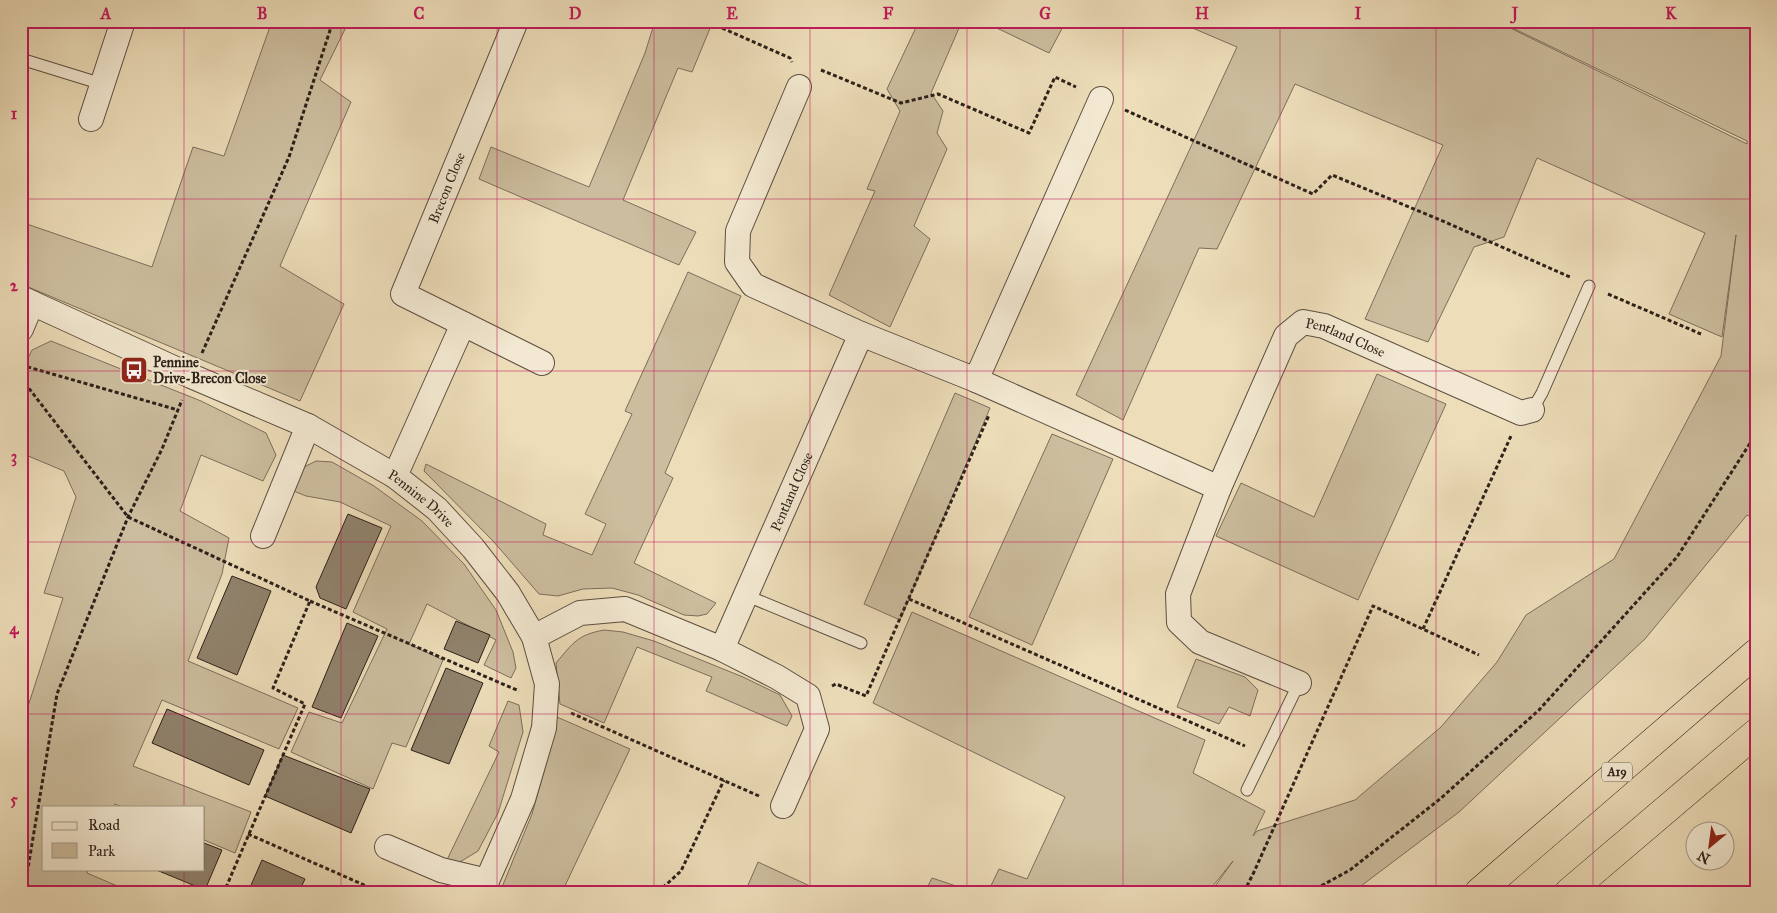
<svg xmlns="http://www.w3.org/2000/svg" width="1777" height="913" font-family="'IM FELL Great Primer',serif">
<rect width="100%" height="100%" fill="#edddb9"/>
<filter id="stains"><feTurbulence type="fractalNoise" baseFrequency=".004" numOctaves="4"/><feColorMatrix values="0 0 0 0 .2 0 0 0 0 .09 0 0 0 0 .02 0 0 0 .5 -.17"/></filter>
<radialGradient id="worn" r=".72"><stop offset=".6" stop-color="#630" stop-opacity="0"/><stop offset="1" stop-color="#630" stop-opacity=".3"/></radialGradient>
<path fill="#ccbd9e" stroke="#7c6e5c" d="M272,21H349L320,80L351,102L280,266L344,304L300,401L21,284V222L152,267L193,147L224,156Z
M655,21H713L692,72L678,68L623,200L696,232L679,265L479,179L491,147L589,187L645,53Z
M919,21H962L931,93L943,111L937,133L947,149L914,226L930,239L890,327L829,295L875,191L867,189L900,111L887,89Z
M982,21H1066L1049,53Z
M1176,21H1496L1747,144V141L1498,21H1756V520L1747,515L1645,639L1459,812L1353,892H1211L1233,861L1208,892H988L999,869L1027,879L1065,797L873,703L912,612L1205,740L1193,773L1265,811L1253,836L1257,831L1355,800L1441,727L1497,662L1526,615L1614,559L1721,356L1736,235L1722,337L1669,314L1705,233L1537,158L1504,237L1474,247L1428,342L1365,319L1443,145L1295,84L1217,249L1199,248L1123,420L1076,395L1237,47Z
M688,272L741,296L665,473L673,478L634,563L716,603L707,614L698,616L684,615L638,595L612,588L583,589L558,596L539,594L493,541L424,471L426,464L546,524L543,535L592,555L606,524L585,514L632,414L625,411Z
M51,341L201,401L266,433L276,455L263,481L201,455L180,511L229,538L222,574L188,661L298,708L279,749L162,700L133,766L251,812L235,853L204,840V807H122L115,804L113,807H44V869H88L87,873L131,892H21V728L63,598L44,593L76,497L64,471L21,453V373L32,350Z
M1377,374L1446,404L1358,600L1216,536L1241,483L1314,517Z
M955,393L990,408L900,620L864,604Z
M1052,434L1113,459L1032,645L969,617Z
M316,461L332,462L374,486L422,521L464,564L496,610L513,652L516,668L511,678L484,665L496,640L427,604L409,644L443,660L406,747L392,743L373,789L291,752L309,712L342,723L387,629L353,612L391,526L340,502L306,496L291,490L298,470Z
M604,630L623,632L654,641L743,677L780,695L792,716L787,726L706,691L712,677L637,647L604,723L560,704L556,663C573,643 577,635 604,630Z
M1196,659L1245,677L1258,690L1250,716L1229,707L1219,724L1177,707Z
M508,701L519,705L523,732L498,813L478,851L455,865L445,864L499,752L489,746Z
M557,717L630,749L562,892L552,888L550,892H500L532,814L551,747Z
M758,862L823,892H745Z
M932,878L974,892H925Z"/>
<path fill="#90826c" stroke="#2b2019" d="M348,514L382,528L346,609L320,598L316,587Z
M232,576L271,591L237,675L197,658Z
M456,621L490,635L478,663L444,649Z
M347,623L378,636L341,718L312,707Z
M446,668L483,683L449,764L411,750Z
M167,709L264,750L249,785L152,743Z
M283,755L370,789L351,833L265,796Z
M204,843L222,850L205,890L154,869H204Z
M262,860L305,879L299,892H248Z"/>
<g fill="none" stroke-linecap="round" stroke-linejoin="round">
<g stroke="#5c4f41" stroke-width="13">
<path id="lane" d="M21,59L102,84
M1532,410L1542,393L1589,286
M745,595L861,643
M1247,790L1299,683"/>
</g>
<g stroke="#5c4f41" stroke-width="26">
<g id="street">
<path d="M516,21L403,294L542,363"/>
<path d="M91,119L123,21"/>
<path id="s1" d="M21,298L191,376L308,426L395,476L437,509L473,548L508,593L534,637L547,684L544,728L523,799L482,892"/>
<path d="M21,329L32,303"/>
<path d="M861,334L976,380L1219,488"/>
<path d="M976,380L1101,99"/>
<path d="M395,476L463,324"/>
<path d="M263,536L308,426"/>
<path d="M534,637L580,613L625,609L722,649L777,677L808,696L817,729L783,806"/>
<path id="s2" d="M722,649L861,334L753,285L737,262L738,231L799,87"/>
<path id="s3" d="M1299,683L1200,642L1179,622L1178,594L1219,488L1286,336L1303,322L1324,326L1521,413L1532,410"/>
<path d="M387,847L441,870L487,881"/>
</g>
</g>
<g stroke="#2b2019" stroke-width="29">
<path id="highway" d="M1479,892L1756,653
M1569,892L1756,733"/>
</g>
<path stroke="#2b2019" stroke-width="3" stroke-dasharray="4 2.5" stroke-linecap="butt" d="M713,21V24L790,58L792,62
M821,70L901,103L938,94L1029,133L1055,77L1076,87
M1125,110L1313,194L1332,175L1445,222L1570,277
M1608,294L1701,334
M202,353L289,157L333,21
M21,365L178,410
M21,378L128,517L310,601L273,688L305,704L224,892
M909,599L1245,746
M310,601L519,691
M1423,629L1511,436
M832,686L836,684L866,696L989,415
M571,713L759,796
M248,834L380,892
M24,892L57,694L128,517L162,449L182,400
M658,892L681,871L724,780
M1244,892L1254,872L1373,606L1479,655
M1310,892L1350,870L1440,799L1539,710L1677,557L1756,434"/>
<use href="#lane" stroke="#f3e9d2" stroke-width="11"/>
<use href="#street" stroke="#f3e9d2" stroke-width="24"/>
<use href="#highway" stroke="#edddb9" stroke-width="28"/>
</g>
<path fill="none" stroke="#c2185b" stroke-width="1" stroke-opacity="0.55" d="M184,21V807M341,21V892M497,21V892M654,21V892M810,21V892M967,21V892M1123,21V892M1280,21V892M1436,21V892M1593,21V892M21,199H1756M21,371H1756M21,542H1756M21,714H1756M184,869V892"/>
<defs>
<g id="bus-square" transform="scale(1.4375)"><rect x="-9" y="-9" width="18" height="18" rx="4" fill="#8f2418" stroke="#f3e9d2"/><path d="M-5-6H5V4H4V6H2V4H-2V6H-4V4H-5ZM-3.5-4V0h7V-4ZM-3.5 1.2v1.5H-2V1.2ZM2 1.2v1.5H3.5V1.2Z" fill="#fff"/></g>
</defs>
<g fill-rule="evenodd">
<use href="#bus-square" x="134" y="370"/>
</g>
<g text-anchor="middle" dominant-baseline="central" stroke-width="4" stroke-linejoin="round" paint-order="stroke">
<rect fill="#f3e9d2" stroke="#675c50" stroke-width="1" x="1602" y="762.5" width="30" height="19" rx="4"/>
<g font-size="12" font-weight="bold" fill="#2b2019">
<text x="1617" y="772">A19</text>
</g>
<g font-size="14" fill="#2b2019" stroke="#f3e9d2">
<text transform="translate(447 188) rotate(-68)">Brecon Close</text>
<text stroke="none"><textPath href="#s3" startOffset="511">Pentland Close</textPath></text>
<text stroke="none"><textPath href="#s2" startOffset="172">Pentland Close</textPath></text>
<text stroke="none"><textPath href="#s1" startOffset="449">Pennine Drive</textPath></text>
</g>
<g font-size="14" font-weight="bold" fill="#2b2019" stroke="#f3e9d2" text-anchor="start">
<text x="153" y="362">Pennine<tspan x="153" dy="16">Drive-Brecon Close</tspan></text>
</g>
</g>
<rect width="1777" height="913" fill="none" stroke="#edddb9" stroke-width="55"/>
<rect x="42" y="806" width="162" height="65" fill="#f3e9d2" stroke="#a39988"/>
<rect x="52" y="822" width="25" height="8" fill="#f3e9d2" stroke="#a39988"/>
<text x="88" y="830" font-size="15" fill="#2b2019">Road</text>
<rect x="52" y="843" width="25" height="15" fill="#ccbd9e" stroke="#a39988"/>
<text x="88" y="856" font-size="15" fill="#2b2019">Park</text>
<g transform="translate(1710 846) rotate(209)"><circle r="24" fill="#f3e9d2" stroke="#a39988"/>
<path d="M0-4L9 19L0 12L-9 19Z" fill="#8f2418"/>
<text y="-8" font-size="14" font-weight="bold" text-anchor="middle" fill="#2b2019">N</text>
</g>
<rect x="28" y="28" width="1722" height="858" fill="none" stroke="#c2185b" stroke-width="2"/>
<g font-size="16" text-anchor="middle" font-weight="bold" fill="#c2185b">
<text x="106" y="19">A</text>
<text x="262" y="19">B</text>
<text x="419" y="19">C</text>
<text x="575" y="19">D</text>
<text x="732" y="19">E</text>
<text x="888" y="19">F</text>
<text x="1045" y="19">G</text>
<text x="1202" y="19">H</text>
<text x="1358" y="19">I</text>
<text x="1515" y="19">J</text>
<text x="1671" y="19">K</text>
<text x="14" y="119">1</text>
<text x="14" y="291">2</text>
<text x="14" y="462">3</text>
<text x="14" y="634">4</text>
<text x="14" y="805">5</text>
</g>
<rect width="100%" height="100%" filter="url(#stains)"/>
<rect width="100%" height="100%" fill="url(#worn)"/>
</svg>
